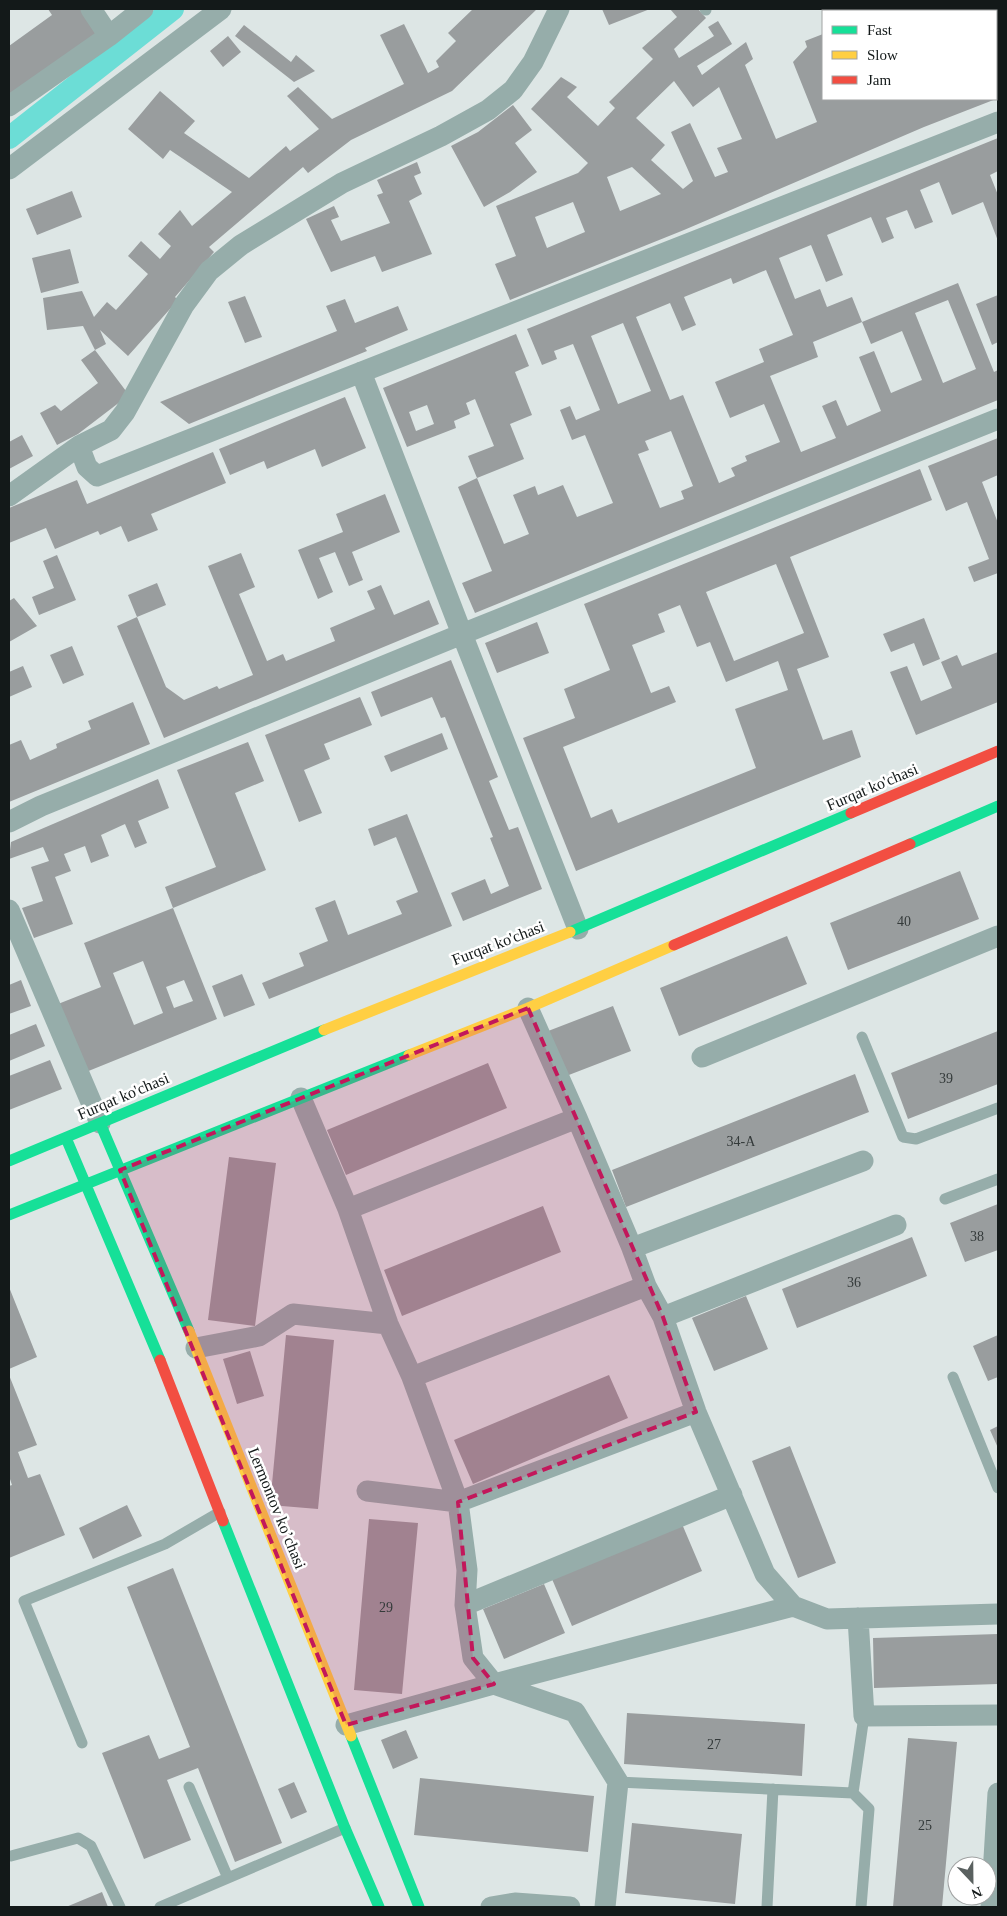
<svg xmlns="http://www.w3.org/2000/svg" width="1007" height="1916" font-family="'Times New Roman',serif">
<rect width="100%" height="100%" fill="#dde6e5"/>
<g fill="none" stroke-linecap="round" stroke-linejoin="round">
<path stroke="#6cddd6" stroke-width="22" d="M9,138L173,9"/>
</g>
<path fill="#999d9e" fill-rule="evenodd" d="M48,9H81L98,33L9,95V46L52,15Z
M473,9H537L452,91L351,140L308,173L303,167L209,247L214,252L175,297L178,300L128,356L100,330L106,344L95,350L129,395L78,434L57,445L40,413L55,405L61,411L98,383L81,360L95,350L83,326L47,330L43,298L82,291L94,317L107,302L116,310L148,274L128,256L141,241L160,259L171,246L158,234L180,210L192,226L232,192L170,150L163,159L128,129L160,91L195,121L184,133L249,178L286,146L290,151L319,129L287,96L298,87L332,119L404,84L380,35L404,24L428,73L439,67L436,61L456,41L448,33Z
M602,9H650L609,25Z
M670,9H698L706,18L674,49L679,58L714,36L708,27L718,21L732,44L697,66L702,75L746,42L753,59L745,65L776,139L817,122L793,62L807,47L805,41L823,34V99H996L924,127L684,230L510,300L495,264L516,256L496,206L578,173L588,163L531,109L561,77L577,87L567,97L598,126L615,108L609,102L653,59L642,48L677,17ZM674,81L693,107L719,87L742,139L717,148L728,172L715,177L690,123L671,132L693,181L683,189L651,160L665,145L636,118ZM632,167L661,194L620,211L607,177ZM573,202L585,232L547,248L535,217Z
M244,25L291,62L296,55L315,71L294,82L235,36Z
M228,36L241,52L223,67L210,51Z
M513,105L532,130L515,143L537,172L510,192L484,207L451,146L478,132Z
M998,138V171L990,175L998,195V241L983,202L952,215L939,182L920,190L933,222L915,229L907,210L886,218L894,238L882,243L871,217L827,235L843,275L826,282L811,245L779,258L795,299L820,289L827,307L852,297L862,322L813,342L818,357L770,376L801,452L836,438L822,406L836,400L847,426L881,411L859,357L874,351L891,393L922,380L902,331L871,344L862,322L958,283L994,372L998,370V400L475,613L462,583L492,571L458,487L477,478L504,544L529,534L513,495L535,486L538,495L563,485L577,517L613,503L585,435L572,440L560,410L570,406L576,420L600,410L573,344L554,351L557,359L542,365L527,329ZM766,270L793,335L759,349L764,362L715,382L730,418L764,404L780,442L745,456L747,461L731,468L735,476L719,483L683,395L670,400L636,317L670,303L682,331L696,325L684,297L731,278L733,284ZM948,300L976,369L943,383L915,313ZM623,323L651,391L618,404L591,336ZM671,431L693,486L681,491L684,499L660,508L638,454L649,450L645,441Z
M417,162L421,173L414,176L422,194L409,201L432,254L382,272L375,256L331,272L306,219L334,206L339,217L331,220L341,241L390,223L377,195L383,193L377,180Z
M72,191L82,217L37,235L26,209Z
M70,249L79,283L41,293L32,258Z
M998,295V342L992,345L976,304Z
M245,296L262,337L245,343L228,302Z
M345,299L355,323L398,306L408,330L365,348L367,351L189,424L160,402L337,331L326,306Z
M516,334L529,366L515,372L532,415L510,424L524,459L477,478L468,456L494,446L475,399L466,403L470,414L454,421L456,428L407,447L383,388ZM427,405L434,424L416,431L409,412Z
M345,397L366,448L322,467L315,449L267,469L264,461L230,475L219,449Z
M22,435L33,456L9,469V442Z
M998,438V475L982,482L998,523V573L974,582L968,567L989,559L967,502L946,511L928,466Z
M213,452L226,483L151,514L158,530L128,542L121,526L100,535L98,531L55,549L46,528L9,543V508L77,480L87,504Z
M920,469L932,500L790,557L829,657L797,669L823,740L852,730L861,757L576,871L523,738L575,718L564,689L610,670L584,604ZM776,564L804,633L734,661L706,592ZM680,605L697,647L710,642L726,682L778,661L788,690L735,709L756,768L618,823L612,809L591,818L563,747L676,702L669,686L651,693L632,645L665,632L658,614Z
M385,494L400,532L352,552L363,580L349,586L335,552L319,558L333,592L318,599L298,550L343,532L336,514Z
M241,553L255,587L239,594L267,661L283,654L286,661L335,641L330,628L375,609L367,591L381,585L394,615L429,600L439,624L164,738L117,626L137,617L128,595L157,583L166,605L137,617L166,687L184,700L217,686L219,689L253,675L208,566Z
M57,555L76,600L39,615L32,597L54,588L43,561Z
M14,598L37,626L9,642V601Z
M924,618L940,659L923,666L914,643L891,652L883,634Z
M537,622L549,653L497,673L485,643Z
M72,646L84,675L63,684L50,655Z
M998,652V702L916,735L890,672L907,666L921,701L952,688L941,662L957,655L962,666Z
M451,660L498,777L489,781L509,830L518,827L542,889L463,921L451,893L485,879L491,894L509,886L490,838L493,837L445,717L441,718L432,697L381,717L371,692Z
M23,666L32,687L9,697V672Z
M360,697L372,725L324,744L330,759L304,770L322,813L299,822L265,735Z
M133,702L150,744L9,802V745L21,740L30,760L57,748L56,744L91,729L88,721Z
M442,733L448,749L391,772L384,756Z
M248,742L264,781L235,793L266,870L173,908L217,1019L86,1072L58,1004L101,987L84,943L173,908L165,887L216,867L177,770ZM143,961L163,1013L134,1025L113,973ZM184,980L193,1001L174,1008L166,987Z
M158,779L169,808L138,821L147,843L135,848L125,824L101,835L109,856L91,863L85,846L64,854L71,871L55,877L73,924L34,938L22,908L43,901L31,867L49,861L43,847L9,859L11,842Z
M407,814L452,926L269,999L262,983L304,966L299,953L328,941L315,908L335,900L348,935L402,914L396,901L418,892L396,837L374,846L368,829Z
M960,871L979,919L848,970L830,923Z
M787,936L807,984L679,1036L660,988Z
M242,974L255,1005L224,1017L212,986Z
M21,980L31,1006L9,1014V985Z
M613,1006L631,1051L561,1078L543,1033Z
M36,1024L45,1046L9,1061V1035Z
M998,1031V1084L908,1119L891,1073Z
M50,1060L62,1089L9,1110V1076Z
M488,1063L507,1108L346,1175L327,1130Z
M855,1074L869,1112L626,1207L612,1170Z
M229,1157L276,1163L255,1326L208,1320Z
M998,1204V1250L965,1262L950,1223Z
M543,1206L561,1252L402,1316L384,1270Z
M912,1237L927,1276L797,1328L782,1289Z
M9,1287L37,1357L9,1369Z
M746,1296L768,1349L714,1371L692,1318Z
M286,1335L334,1340L318,1509L270,1505Z
M998,1335V1377L988,1381L973,1346Z
M250,1351L264,1396L237,1404L223,1359Z
M9,1375L37,1445L18,1452L28,1478L40,1474L65,1535L9,1558V1486L12,1485L9,1476Z
M609,1375L628,1418L473,1484L454,1440Z
M998,1426V1448L990,1430Z
M790,1446L836,1563L798,1578L752,1461Z
M127,1505L142,1536L93,1559L79,1528Z
M369,1519L418,1523L402,1694L354,1690Z
M682,1524L702,1571L572,1626L552,1579Z
M173,1568L282,1843L235,1862L198,1768L167,1780L191,1840L144,1859L102,1753L149,1735L159,1759L190,1747L127,1587Z
M544,1584L565,1633L504,1659L483,1609Z
M998,1634V1684L874,1688L873,1638Z
M627,1713L805,1724L802,1776L624,1764Z
M406,1730L418,1758L393,1769L381,1740Z
M908,1738L957,1742L942,1907H893Z
M420,1778L594,1796L588,1852L414,1835Z
M294,1782L307,1812L291,1819L278,1789Z
M632,1823L742,1834L735,1904L625,1893Z
M102,1892L108,1907H66Z"/>
<g fill="none" stroke-linecap="round" stroke-linejoin="round">
<path stroke="#96adaa" stroke-width="11" d="M705,9L706,10
M862,1037L903,1137L916,1139L998,1108
M945,1199L998,1179
M953,1377L998,1488
M82,1743L24,1601L165,1544L220,1512
M618,1782L853,1793L864,1716
M189,1787L228,1878
M853,1793L869,1809L861,1907
M11,1856L78,1838L91,1846L120,1907
M160,1907L345,1828
M767,1907L773,1789"/>
<path stroke="#96adaa" stroke-width="21" d="M91,9L109,36
M978,9L979,11
M996,50L998,56
M9,106L109,36L143,9
M9,169L221,9
M361,372L462,634L578,929
M79,446L87,467L97,476L998,122
M9,496L79,446L111,430L125,412L184,305L209,271L241,245L342,183L441,136L488,110L513,90L533,62L559,9
M9,822L41,806L462,634L998,419
M9,910L100,1123
M528,1008L577,1118L632,1248L646,1286L663,1317L696,1412L765,1574L793,1606L827,1619L998,1614
M702,1057L998,936
M301,1098L348,1209L388,1324L412,1377L646,1286
M348,1209L577,1118
M632,1248L863,1161
M663,1317L896,1225
M196,1348L259,1336L293,1314L388,1324
M367,1491L458,1502L412,1377
M465,1605L732,1495
M858,1618L864,1716L998,1715
M346,1725L494,1684L793,1606
M491,1907L515,1903L570,1907
M605,1907L618,1782L575,1712L494,1684L473,1658L465,1605L467,1570L458,1502L696,1412
M991,1907L998,1793"/>
<path stroke="#16e098" stroke-width="11" d="M910,844L998,806
M570,932L851,813
M100,1123L189,1331
M66,1138L160,1360
M9,1161L324,1030
M9,1215L409,1055
M223,1521L345,1828L379,1907
M351,1736L419,1907"/>
<path stroke="#ffcf43" stroke-width="11" d="M324,1030L570,932
M409,1055L528,1008L674,945
M189,1331L351,1736"/>
<path stroke="#f24e42" stroke-width="11" d="M851,813L998,751
M674,945L910,844
M160,1360L223,1521"/>
</g>
<path fill="#c2185b" fill-opacity="0.2" stroke="#c2185b" stroke-width="4" stroke-dasharray="10 6" stroke-linejoin="round" d="M528,1008L663,1317L696,1412L458,1502L473,1658L494,1684L346,1725L120,1170Z"/>
<g text-anchor="middle" dominant-baseline="central" stroke-width="5" stroke-linejoin="round" paint-order="stroke">
<g font-size="14" fill="#343a3a">
<text x="904" y="921">40</text>
<text x="946" y="1078">39</text>
<text x="741" y="1141">34-А</text>
<text x="977" y="1236">38</text>
<text x="854" y="1282">36</text>
<text x="386" y="1607">29</text>
<text x="714" y="1744">27</text>
<text x="925" y="1825">25</text>
</g>
<g font-size="16" fill="#131919" stroke="#fff">
<text transform="translate(872 787) rotate(-23)">Furqat ko'chasi</text>
<text transform="translate(498 943) rotate(-21)">Furqat ko'chasi</text>
<text transform="translate(123 1096) rotate(-23)">Furqat ko'chasi</text>
<text transform="translate(277 1508) rotate(68)">Lermontov ko’chasi</text>
</g>
</g>
<rect width="1007" height="1916" fill="none" stroke="#131919" stroke-width="20"/>
<rect x="822" y="10" width="175" height="90" fill="#ffffff" stroke="#a1a3a3"/>
<rect x="832" y="26" width="25" height="8" fill="#16e098" stroke="#a1a3a3"/>
<text x="867" y="35" font-size="15" fill="#131919">Fast</text>
<rect x="832" y="51" width="25" height="8" fill="#ffcf43" stroke="#a1a3a3"/>
<text x="867" y="60" font-size="15" fill="#131919">Slow</text>
<rect x="832" y="76" width="25" height="8" fill="#f24e42" stroke="#a1a3a3"/>
<text x="867" y="85" font-size="15" fill="#131919">Jam</text>
<g transform="translate(972 1881) rotate(158)"><circle r="24" fill="#ffffff" stroke="#a1a3a3"/>
<path d="M0-4L9 19L0 12L-9 19Z" fill="#5a6160"/>
<text y="-8" font-size="14" font-weight="bold" text-anchor="middle" fill="#131919">N</text>
</g>
</svg>
